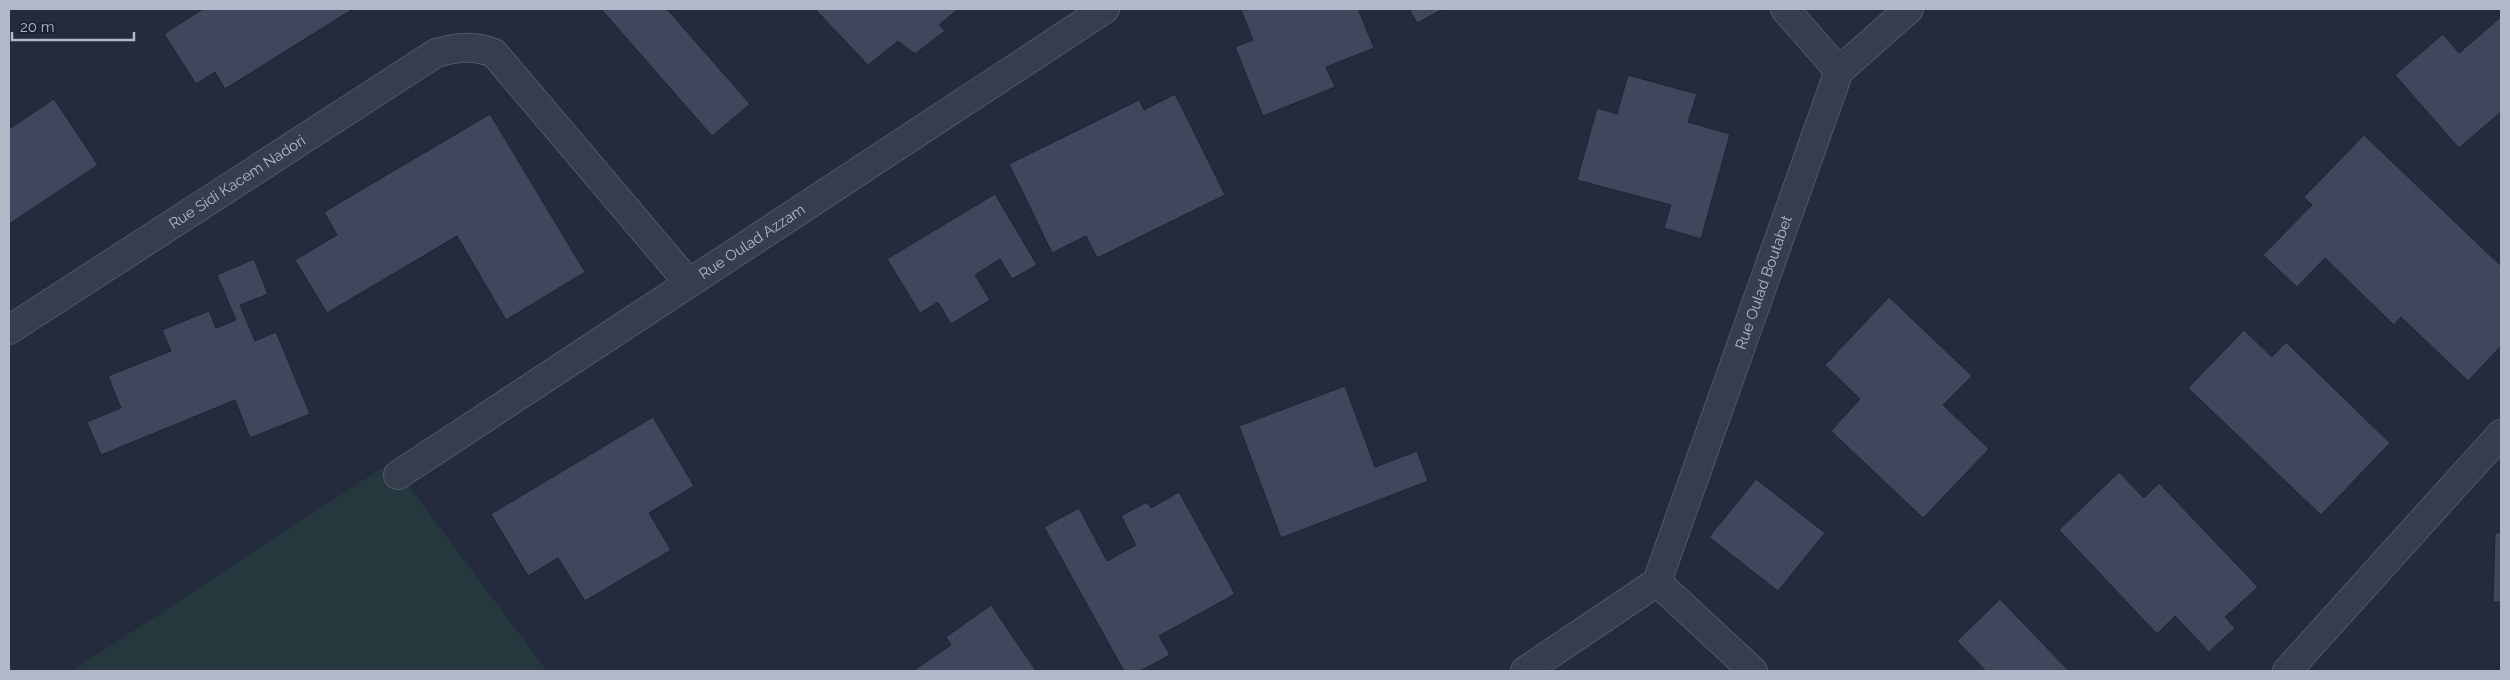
<svg xmlns="http://www.w3.org/2000/svg" width="2510" height="680" font-family="Raleway,sans-serif">
<rect width="100%" height="100%" fill="#232b3d"/>
<path fill="#25383e" d="M391,462L547,671H72Z"/>
<path fill="#3f475d" stroke="#1e2434" d="M203,9H353L225,89L215,72L196,84L164,34Z
M601,9H667L750,104L712,136Z
M815,9H958L939,25L945,31L915,54L898,41L868,65Z
M1245,9H1358L1374,48L1326,67L1335,87L1263,116L1235,47L1253,40L1241,10Z
M1409,9H1443L1417,23Z
M2501,17V112L2459,148L2395,75L2443,34L2459,53Z
M1628,75L1697,94L1688,122L1730,134L1701,239L1664,228L1671,205L1577,180L1597,108L1617,114Z
M1175,94L1225,195L1097,258L1086,236L1052,253L1009,164L1139,100L1144,110Z
M54,99L98,165L9,224V129Z
M490,114L585,272L506,320L457,236L327,313L295,260L337,235L324,212Z
M2364,135L2501,266V346L2468,381L2401,317L2394,325L2325,258L2297,287L2263,255L2312,205L2304,197Z
M995,194L1037,265L1012,279L1000,259L975,275L990,300L951,324L938,302L920,313L887,259Z
M254,259L268,294L240,305L255,341L276,332L310,414L250,438L235,400L101,455L87,422L121,408L108,376L171,351L162,330L209,311L216,328L236,320L217,275Z
M1889,297L1972,376L1943,405L1989,449L1923,518L1831,431L1860,399L1825,365Z
M2244,330L2272,357L2286,342L2390,443L2321,515L2188,388Z
M1345,386L1375,467L1417,451L1428,481L1281,538L1239,426Z
M653,417L694,486L649,513L671,550L585,601L558,558L528,576L491,514Z
M2119,472L2144,498L2159,483L2258,587L2225,617L2235,628L2209,652L2175,616L2157,634L2059,530Z
M1756,479L1825,533L1778,591L1709,537Z
M1179,492L1235,594L1159,636L1170,655L1140,671H1124L1044,527L1079,508L1107,561L1136,545L1121,516L1147,502L1151,508Z
M2495,533H2501V602H2493Z
M2000,599L2069,671H1986L1957,641Z
M991,605L1036,671H913L951,645L946,637Z"/>
<g fill="none" stroke-linecap="round" stroke-linejoin="round">
<g stroke="#525868" stroke-width="30">
<g id="minor">
<path d="M1785,9L1839,71"/>
<path id="s1" d="M9,330L436,53C457,47 473,45 494,53L688,282"/>
<path id="s2" d="M398,475L1105,9"/>
<path id="s3" d="M1657,582L1839,71L1909,9"/>
<path d="M1657,582L1753,671"/>
<path d="M1525,671L1657,582"/>
<path d="M2287,671L2501,434"/>
</g>
</g>
<use href="#minor" stroke="#373d4d" stroke-width="28"/>
</g>
<g text-anchor="middle" dominant-baseline="central" stroke-width="4" stroke-linejoin="round" paint-order="stroke">
<g font-size="15" fill="#b3b8c8" stroke="#1c2232">
<text stroke="none"><textPath href="#s1" startOffset="272">Rue Sidi Kacem Nadori</textPath></text>
<text stroke="none"><textPath href="#s2" startOffset="424">Rue Oulad Azzam</textPath></text>
<text stroke="none"><textPath href="#s3" startOffset="318">Rue Oulad Boutabet</textPath></text>
</g>
</g>
<rect width="2510" height="680" fill="none" stroke="#b3b8c8" stroke-width="20"/>
<path d="M12 32v8h122v-8" fill="none" stroke="#b3b8c8" stroke-width="2.5"/>
<text x="20" y="32" font-size="15" fill="#b3b8c8" stroke="#1c2232" stroke-width="4" paint-order="stroke">20 m</text>
</svg>
